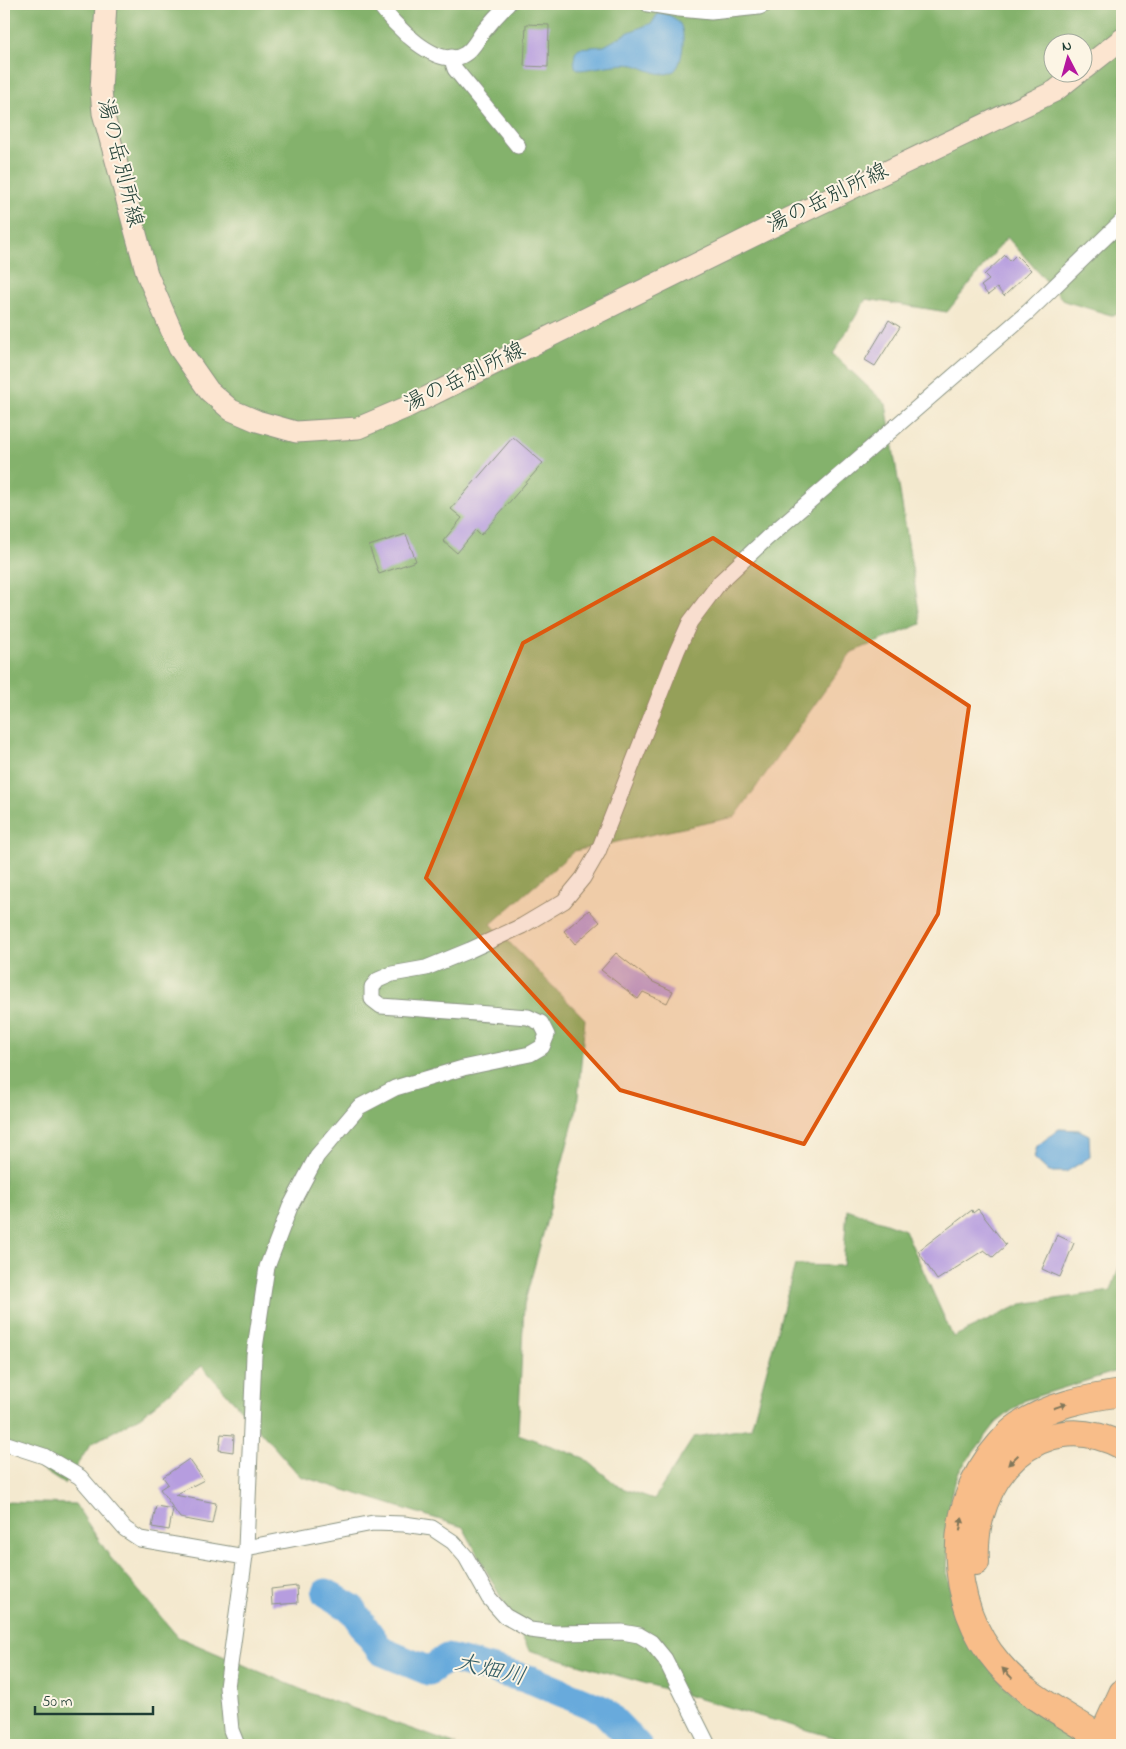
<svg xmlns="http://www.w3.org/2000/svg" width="1126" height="1749" font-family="'Indie Flower','Klee One',sans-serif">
<rect width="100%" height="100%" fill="#fcf5e5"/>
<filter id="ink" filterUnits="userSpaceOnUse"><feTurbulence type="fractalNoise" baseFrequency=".02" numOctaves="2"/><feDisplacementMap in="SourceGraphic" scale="10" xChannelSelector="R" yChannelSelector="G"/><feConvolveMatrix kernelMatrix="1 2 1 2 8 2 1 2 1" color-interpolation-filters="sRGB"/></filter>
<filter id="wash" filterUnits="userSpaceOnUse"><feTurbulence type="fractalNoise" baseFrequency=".0096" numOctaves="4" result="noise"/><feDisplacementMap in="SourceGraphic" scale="20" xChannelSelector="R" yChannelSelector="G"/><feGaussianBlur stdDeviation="1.12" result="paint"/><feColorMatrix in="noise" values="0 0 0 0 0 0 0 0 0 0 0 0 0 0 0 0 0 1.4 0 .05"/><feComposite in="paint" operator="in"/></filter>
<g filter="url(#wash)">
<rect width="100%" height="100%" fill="#f4e9cf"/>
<path fill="#84b26c" stroke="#527850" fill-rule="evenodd" d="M4,4H1122V314L1111,315L1064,301L1007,237L947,312L866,299L833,354L886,404L921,624L852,652L735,817L574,851L491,924L585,1019L577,1108L524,1305L518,1434L584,1458L619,1487L654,1499L694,1437L751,1428L795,1265L843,1266L847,1209L905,1230L953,1337L1022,1304L1111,1291L1122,1258V1371L1114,1372L1025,1400L996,1423L959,1471L951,1494L947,1575L963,1631L1009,1691L1078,1741L1076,1745H848L846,1741L529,1650L463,1527L300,1476L202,1366L141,1416L91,1444L64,1484L4,1445ZM1054,42H1084V72H1054Z
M4,1502L75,1504L110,1557L178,1637L312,1694L457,1745H4Z"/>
<path fill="#67aadc" stroke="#437488" d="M660,13C668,14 675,17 680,24C686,33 683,65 674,71C662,79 646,68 634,65C622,62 593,69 580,70L575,67C574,60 573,53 579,48L604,46L629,32L652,23L657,15Z
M1059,1129L1079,1130L1089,1135L1090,1157L1066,1172H1049L1034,1158L1037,1146Z"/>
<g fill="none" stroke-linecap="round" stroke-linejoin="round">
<path stroke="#67aadc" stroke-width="29" d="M326,1593L351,1608L381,1651L429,1671L447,1658L532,1680L603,1710L637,1745"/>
</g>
<g id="blocks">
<path fill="#b69ddf" d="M526,24L549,25L548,67L524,66Z
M1005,255L1010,261L1016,255L1031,270L1004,296L997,288L988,295L981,286L989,280L984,275Z
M889,320L900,327L875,366L865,360Z
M513,437L543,463L481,535L476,530L457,553L443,541L462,518L451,509Z
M406,534L416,561L379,574L369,546Z
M589,910L600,922L575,944L564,931Z
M616,953L653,982L673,991L667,1003L643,992L638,999L601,970Z
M978,1209L1006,1245L993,1257L984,1250L937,1280L918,1251L972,1210L973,1213Z
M1057,1235L1074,1243L1060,1277L1042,1269Z
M221,1434L234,1435L233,1452L219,1450Z
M189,1459L204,1480L175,1495L216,1503L212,1524L180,1518L160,1489L168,1484L163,1477Z
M156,1506L173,1509L169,1530L152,1527Z
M297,1586L298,1603L272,1605L271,1589Z"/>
</g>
</g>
<g filter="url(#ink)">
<use href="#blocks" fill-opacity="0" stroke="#8a9382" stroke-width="1"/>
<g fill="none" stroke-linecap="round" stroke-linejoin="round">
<g stroke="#8a9382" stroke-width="17">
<path id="street" d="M379,4C393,24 438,72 465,54C473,49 477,40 482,33C490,23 499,13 508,4
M648,4L679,9L711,12L759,7L766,4
M451,57L455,69L518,146
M4,1443L44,1456L80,1477L125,1529L140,1539L245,1557
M246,1548L373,1523L404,1524L432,1528L453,1542L466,1557L489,1598L505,1616L530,1630L554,1633L622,1632L639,1635L651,1642L665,1659L708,1745
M237,1745L231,1730L227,1687L246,1548L254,1355L267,1267L290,1207L317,1156L359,1107L395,1088L463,1068L530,1054L542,1047L547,1035L541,1023L528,1017L381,1006L372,999V987L378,980L392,974L426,968L470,950L522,926L564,901L583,878L598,852L677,651L690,622L720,582L767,538L1028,312L1122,221"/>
</g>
<g stroke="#8a9382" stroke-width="23">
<path id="secondary" d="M106,4L101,90L103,113L147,274L179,348L209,391L231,410L257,421L296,432L358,428L405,408L765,230L1055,91L1079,72
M1084,69L1122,39"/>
</g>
<g stroke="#8a9382" stroke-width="28">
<path id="highway" d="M976,1562C971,1480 1038,1402 1122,1446
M1090,1731C1059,1711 1023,1693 999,1664C947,1604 944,1507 997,1447C1003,1440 1010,1431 1018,1426C1049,1405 1086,1398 1122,1393
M1098,1745L1122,1693
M1119,1745L1122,1739"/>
</g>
<use href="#street" stroke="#fff" stroke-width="15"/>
<use href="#secondary" stroke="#fce5d0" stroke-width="21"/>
<use href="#highway" stroke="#f8bd89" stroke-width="26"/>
</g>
<defs><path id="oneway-solid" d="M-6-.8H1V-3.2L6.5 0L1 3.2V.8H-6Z" transform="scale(1.25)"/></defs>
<g fill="#81775a">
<use href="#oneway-solid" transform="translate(1060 1406) rotate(-19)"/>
<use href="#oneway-solid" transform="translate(1013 1460) rotate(136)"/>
<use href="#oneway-solid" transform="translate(961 1524) rotate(-81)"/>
<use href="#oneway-solid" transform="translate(1007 1673) rotate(-134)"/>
</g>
</g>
<path fill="#de580e" fill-opacity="0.2" stroke="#de580e" stroke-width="4" stroke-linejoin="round" d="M713,538L969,706L938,914L804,1144L620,1090L426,878L523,643Z"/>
<g text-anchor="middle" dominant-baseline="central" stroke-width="4" stroke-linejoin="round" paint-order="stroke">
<g font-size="22" fill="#1f3d34" stroke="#fcf5e5">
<text transform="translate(119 163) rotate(76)">湯の岳別所線</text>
<text transform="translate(828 199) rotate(-26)">湯の岳別所線</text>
<text transform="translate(465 378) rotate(-26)">湯の岳別所線</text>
</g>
<g font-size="24" font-style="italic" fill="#355e66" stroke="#fcf5e5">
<text transform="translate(490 1671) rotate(13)">大畑川</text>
</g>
</g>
<rect width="1126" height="1749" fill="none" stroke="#fcf5e5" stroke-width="20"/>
<g transform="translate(1068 58) rotate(354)"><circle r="24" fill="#fcf5e5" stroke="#a4ab9e"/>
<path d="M0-4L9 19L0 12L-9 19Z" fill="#b5179e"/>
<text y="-8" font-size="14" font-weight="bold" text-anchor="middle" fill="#1f3d34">N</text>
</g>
<path d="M35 1706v8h118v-8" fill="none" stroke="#1f3d34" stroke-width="2.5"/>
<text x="42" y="1706" font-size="15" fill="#1f3d34" stroke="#fcf5e5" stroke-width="4" paint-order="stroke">50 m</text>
</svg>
